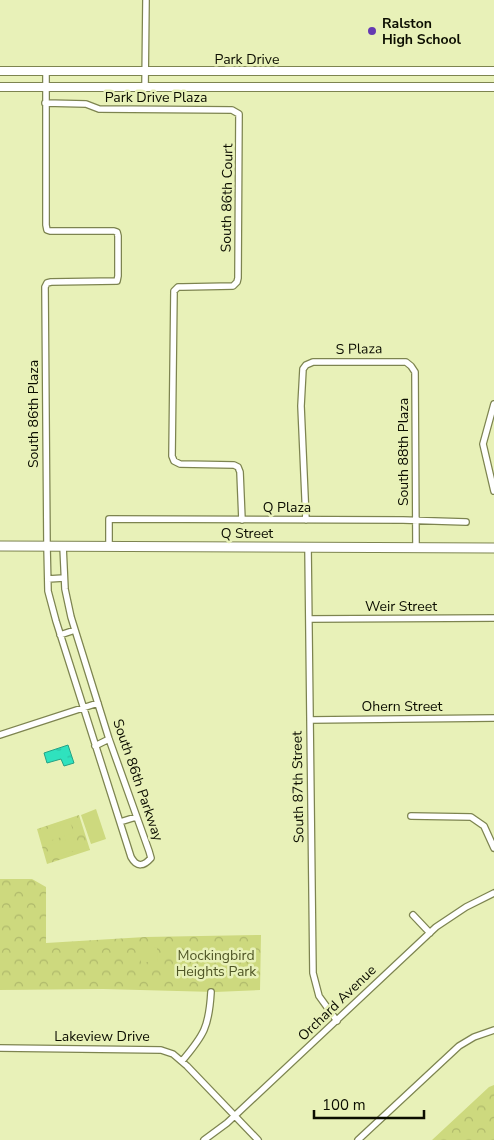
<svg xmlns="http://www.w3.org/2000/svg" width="494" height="1140" font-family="'Nunito Sans',sans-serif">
<defs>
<pattern id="park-crowns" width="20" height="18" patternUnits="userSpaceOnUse" patternTransform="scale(1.25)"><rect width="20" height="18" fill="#cdd97e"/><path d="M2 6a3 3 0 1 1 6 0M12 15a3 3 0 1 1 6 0" fill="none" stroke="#afb96b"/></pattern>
<pattern id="water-ripples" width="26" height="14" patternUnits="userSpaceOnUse" patternTransform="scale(1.25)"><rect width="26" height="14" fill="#2fe2be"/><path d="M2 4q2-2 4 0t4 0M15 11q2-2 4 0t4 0" fill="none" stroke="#28c1a2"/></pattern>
</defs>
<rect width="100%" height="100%" fill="#e8f1b8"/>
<path fill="url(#park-crowns)" d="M79,815L90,850L47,864L37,829Z
M0,879H32L46,887V943L145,937L261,935L260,990L215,992L103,989L0,990Z
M494,1085V1140H432L489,1087Z"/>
<path fill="#cdd97e" d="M96,809L106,839L91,844L81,815Z
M70,822L74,833L49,841L45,830Z
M75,837L79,849L54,857L50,845Z
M141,948H157L158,962H141Z"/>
<path fill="url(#water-ripples)" stroke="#24a285" d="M68,745L74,763L64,766L61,759L47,763L44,753Z"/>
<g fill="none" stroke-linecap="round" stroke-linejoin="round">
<g stroke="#7d8450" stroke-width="8">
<path id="minor" d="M46,72V225L47,230L50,231H114L117,232L118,236V276L117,281L51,282L47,283L45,287L47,546L48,591L56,621L131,857C137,868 144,866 151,858L149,851L109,739L71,617L65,589L63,546
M145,88L146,0
M45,103L86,104L99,109L232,110L239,114L238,278L237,282L233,286L183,287H178L174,291L172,456L174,461L180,464L234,465L238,467L240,472L242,520
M494,404L483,444L494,491
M306,520L301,406L303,369L306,365L313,362H406L411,366L415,372L416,547
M109,546V519L403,520L466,522
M308,547L313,973L319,996L337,1021
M48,579L64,578
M309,619L494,618
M60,635L75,630
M310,720L494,718
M0,735L98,703
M95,746L109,739
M411,816L471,817L484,826L494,848
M120,822L136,817
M413,915L430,933
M0,1048L161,1050L173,1054L187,1066L258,1140
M182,1061C204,1035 209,1027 211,992
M204,1140L227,1123L436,927L466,907L494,893
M358,1140L459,1046L474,1037L494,1030"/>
</g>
<g stroke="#7d8450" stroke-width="10">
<path id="tertiary" d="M0,71H494
M0,87H494"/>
</g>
<g stroke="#7d8450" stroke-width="11">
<path id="secondary" d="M0,546L494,548"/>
</g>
<use href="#minor" stroke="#fff" stroke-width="5.5"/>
<use href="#tertiary" stroke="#fff" stroke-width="8"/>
<use href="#secondary" stroke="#fff" stroke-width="9"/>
</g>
<circle fill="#653ab2" stroke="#e8f1b8" stroke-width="2" cx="372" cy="31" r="5"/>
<g text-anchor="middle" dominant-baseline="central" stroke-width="5" stroke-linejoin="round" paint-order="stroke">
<g font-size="14" font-weight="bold" fill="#0b0d00" stroke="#e8f1b8" text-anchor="start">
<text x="382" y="23">Ralston<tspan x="382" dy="16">High School</tspan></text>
</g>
<g font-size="14" fill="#0b0d00" stroke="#e8f1b8">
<text x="247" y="59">Park Drive</text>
<text x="156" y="97">Park Drive Plaza</text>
<text transform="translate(227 198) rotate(-89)">South 86th Court</text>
<text transform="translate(359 349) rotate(-1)">S Plaza</text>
<text transform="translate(33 414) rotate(-90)">South 86th Plaza</text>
<text transform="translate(403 452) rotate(-90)">South 88th Plaza</text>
<text x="287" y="507">Q Plaza</text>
<text x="247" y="533">Q Street</text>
<text x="401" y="606">Weir Street</text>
<text x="402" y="706">Ohern Street</text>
<text transform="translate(138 780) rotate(71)">South 86th Parkway</text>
<text transform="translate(298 787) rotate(-91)">South 87th Street</text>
<text transform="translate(337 1003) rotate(-44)">Orchard Avenue</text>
<text x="102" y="1036">Lakeview Drive</text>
</g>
<g font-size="14" fill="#505626" stroke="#e8f1b8">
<text x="216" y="955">Mockingbird<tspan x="216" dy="16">Heights Park</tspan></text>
</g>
</g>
<path d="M314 1110v8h110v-8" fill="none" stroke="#0b0d00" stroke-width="2.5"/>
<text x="322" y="1110" font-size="15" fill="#0b0d00" stroke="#e8f1b8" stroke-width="4" paint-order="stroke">100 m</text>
</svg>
